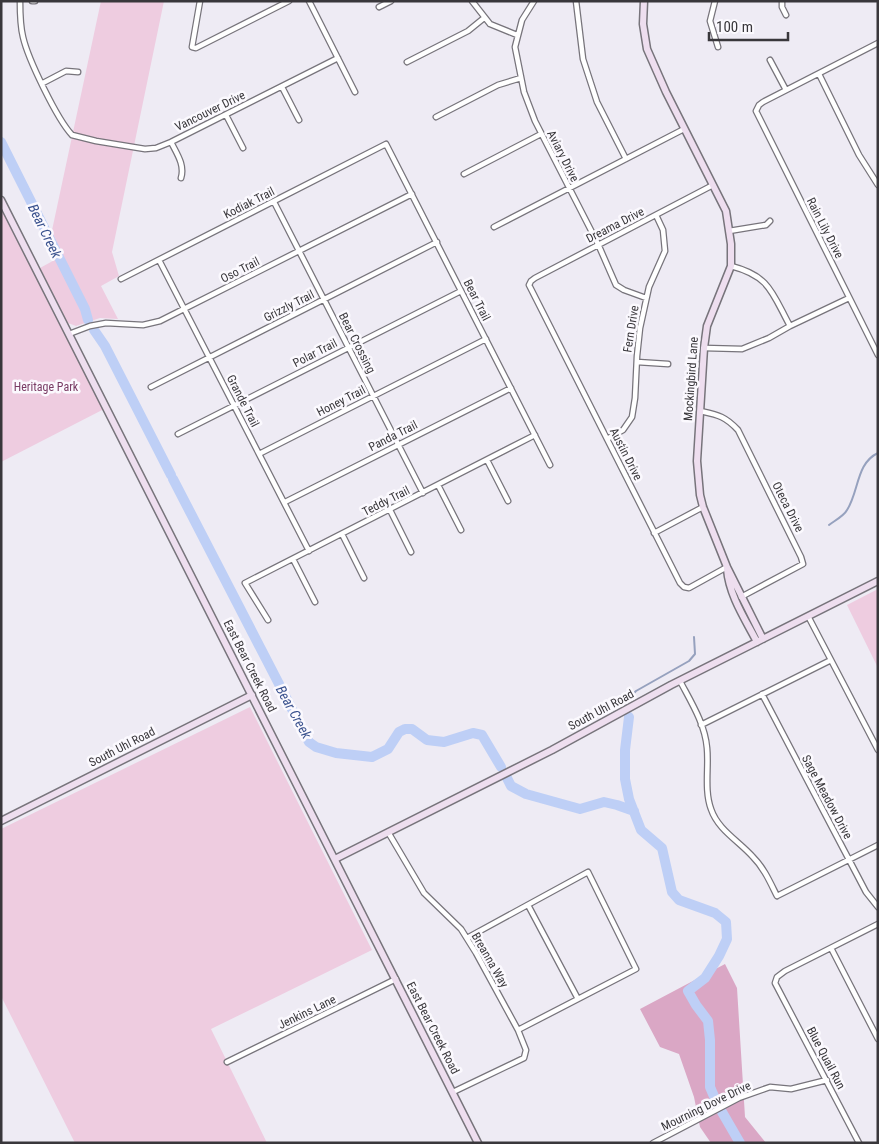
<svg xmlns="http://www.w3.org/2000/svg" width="879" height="1144" font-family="'Roboto Condensed',sans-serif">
<rect width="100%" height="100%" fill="#eeebf4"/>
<path fill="#eecce0" d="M101,1H164L112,252L119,276L101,286L118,319L100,318L76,326L68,323L40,268L60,257L51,235Z
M1,196L108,407L1,462Z
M878,589V668L847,605Z
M250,707L372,950L211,1029L267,1143H75L1,996V829Z"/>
<path fill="#daa7c5" d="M725,964L737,988L745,1117L766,1143H711L700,1127L694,1097L679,1054L660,1047L640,1009Z"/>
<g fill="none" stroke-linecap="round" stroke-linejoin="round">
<path stroke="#96a1be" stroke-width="2" d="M829,525C834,521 844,516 847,510C859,492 856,463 878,453
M628,702V699L636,691L689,661L695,654L694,637"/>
<path stroke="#becff6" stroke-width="10" d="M1,142L85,309L88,320
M94,330L105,346L171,475
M173,479L309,742L316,747L336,753L372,757L388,749L399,732L405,729H412L427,740L444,742L473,733L482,735L501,767
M629,717L625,750V779L629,799L641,830L662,848L672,892L679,900L715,913L726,922L727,939L719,956L705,978L688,991L696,1005L708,1021L710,1040V1087L716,1101
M506,776L511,786L526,794L580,809L604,802L617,805L634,811
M722,1112L740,1143"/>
<g stroke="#77747b" stroke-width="7">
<path id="street" d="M20,1C20,13 20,25 23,37C28,59 57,119 72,135L96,141L145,149L156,148L171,142L338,58
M32,1H35
M200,1L192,47L196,48L289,1
M309,1L355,92
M472,1L490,24L517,35
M534,1L522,20L515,47L524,92L535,121L598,244L616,285L624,290L646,298
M576,1L583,59L597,102L626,159
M715,1L710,21L718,47
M782,1V7L786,15
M379,7L391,1
M878,43L763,102L759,105L756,111L878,355
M770,60L786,90
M407,62L468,31L484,18
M819,74L859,155L878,185
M43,83L66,71L78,72
M282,87L299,120
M226,115L243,148
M436,117L498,85L521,78
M171,142C177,154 185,165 181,178
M464,174L541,134
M713,185L535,278L531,281L529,285L680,583L684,587L689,588L727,567
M274,202L423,493
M494,227L684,129
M729,231L766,225L770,221
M159,260L309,551
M731,266C770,276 772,293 790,326
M121,279L386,144L550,465
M69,334L90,326L106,323L143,325L160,321L412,194
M704,348L742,349L769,338L790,326L849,298
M637,362L668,364
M151,387L437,242
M700,411C718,415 725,416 738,430L801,557L803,564L741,597
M178,434L461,291
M607,439L623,430L632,417L635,398L637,356L640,328L649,287L665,251L663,230L656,215
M259,454L486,339
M487,460L508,501
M438,485L461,530
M285,502L511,388
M390,510L411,552
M654,533L703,507
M342,534L364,578
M293,559L315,602
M808,616L878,750
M268,620L245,583L535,435
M680,681C691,702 705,724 707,748C709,767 704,790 711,809C718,830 739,841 753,857C764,868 770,882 777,896L878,845
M762,694L866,892L878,907
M701,725L831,660
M388,832L424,893L461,929L476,953L518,1030L526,1050L524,1058L453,1092
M528,905L578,999
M467,938L588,872L636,969L518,1030
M831,948L878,1039
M227,1062L396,979
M653,1143L739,1098L770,1087L791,1089L827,1080
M859,1143L775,983L777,977L785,971L878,924"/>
</g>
<g stroke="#77747b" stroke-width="9">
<path id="secondary" d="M644,1L643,24L647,49L666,92L726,211L731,244V266L707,326L704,348L697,461L700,495L703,507L727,567L763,639
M1,200L478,1143
M727,569C729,595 745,619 757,642
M1,821L252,695
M335,859L552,750L671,685L878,581"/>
</g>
<use href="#street" stroke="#fff" stroke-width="4.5"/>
<use href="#secondary" stroke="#eedeef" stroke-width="6"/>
</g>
<g text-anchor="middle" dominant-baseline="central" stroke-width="5" stroke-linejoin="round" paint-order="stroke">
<g font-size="12" fill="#39373b" stroke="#fbf9fe">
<text transform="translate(210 111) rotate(-26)">Vancouver Drive</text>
<text transform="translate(563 156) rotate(63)">Aviary Drive</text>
<text transform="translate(249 203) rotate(-27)">Kodiak Trail</text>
<text transform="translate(615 225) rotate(-27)">Dreama Drive</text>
<text transform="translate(825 228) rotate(63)">Rain Lily Drive</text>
<text transform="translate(240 270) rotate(-27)">Oso Trail</text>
<text transform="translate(477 300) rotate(63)">Bear Trail</text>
<text transform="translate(289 306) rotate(-27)">Grizzly Trail</text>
<text transform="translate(631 329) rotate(-81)">Fern Drive</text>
<text transform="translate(357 343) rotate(63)">Bear Crossing</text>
<text transform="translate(315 353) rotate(-27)">Polar Trail</text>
<text transform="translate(691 379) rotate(-86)">Mockingbird Lane</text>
<text transform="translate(243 401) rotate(63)">Grande Trail</text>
<text transform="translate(341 401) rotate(-27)">Honey Trail</text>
<text transform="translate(393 436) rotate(-27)">Panda Trail</text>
<text transform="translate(626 454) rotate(63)">Austin Drive</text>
<text transform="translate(386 501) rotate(-27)">Teddy Trail</text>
<text transform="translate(788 507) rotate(63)">Oteca Drive</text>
<text transform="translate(250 666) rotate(63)">East Bear Creek Road</text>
<text transform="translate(601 710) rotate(-28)">South Uhl Road</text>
<text transform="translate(122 747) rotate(-27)">South Uhl Road</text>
<text transform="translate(827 797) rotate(62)">Sage Meadow Drive</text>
<text transform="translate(490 960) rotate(60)">Breanna Way</text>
<text transform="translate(307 1012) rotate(-26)">Jenkins Lane</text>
<text transform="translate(433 1028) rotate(63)">East Bear Creek Road</text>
<text transform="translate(826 1058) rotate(62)">Blue Quail Run</text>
<text transform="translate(706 1106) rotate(-26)">Mourning Dove Drive</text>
</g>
<g font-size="12" fill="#793b64" stroke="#fbf9fe">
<text x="46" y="387">Heritage Park</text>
</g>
<g font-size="14" font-style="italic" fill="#3a528e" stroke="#fbf9fe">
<text transform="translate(45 231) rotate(64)">Bear Creek</text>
<text transform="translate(294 712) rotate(61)">Bear Creek</text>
</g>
</g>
<rect width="879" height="1144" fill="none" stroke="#39373b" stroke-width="5"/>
<path d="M709 32v8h79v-8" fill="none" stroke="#39373b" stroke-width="2.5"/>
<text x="716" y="32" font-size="15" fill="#39373b" stroke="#fbf9fe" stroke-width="4" paint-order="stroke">100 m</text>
</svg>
